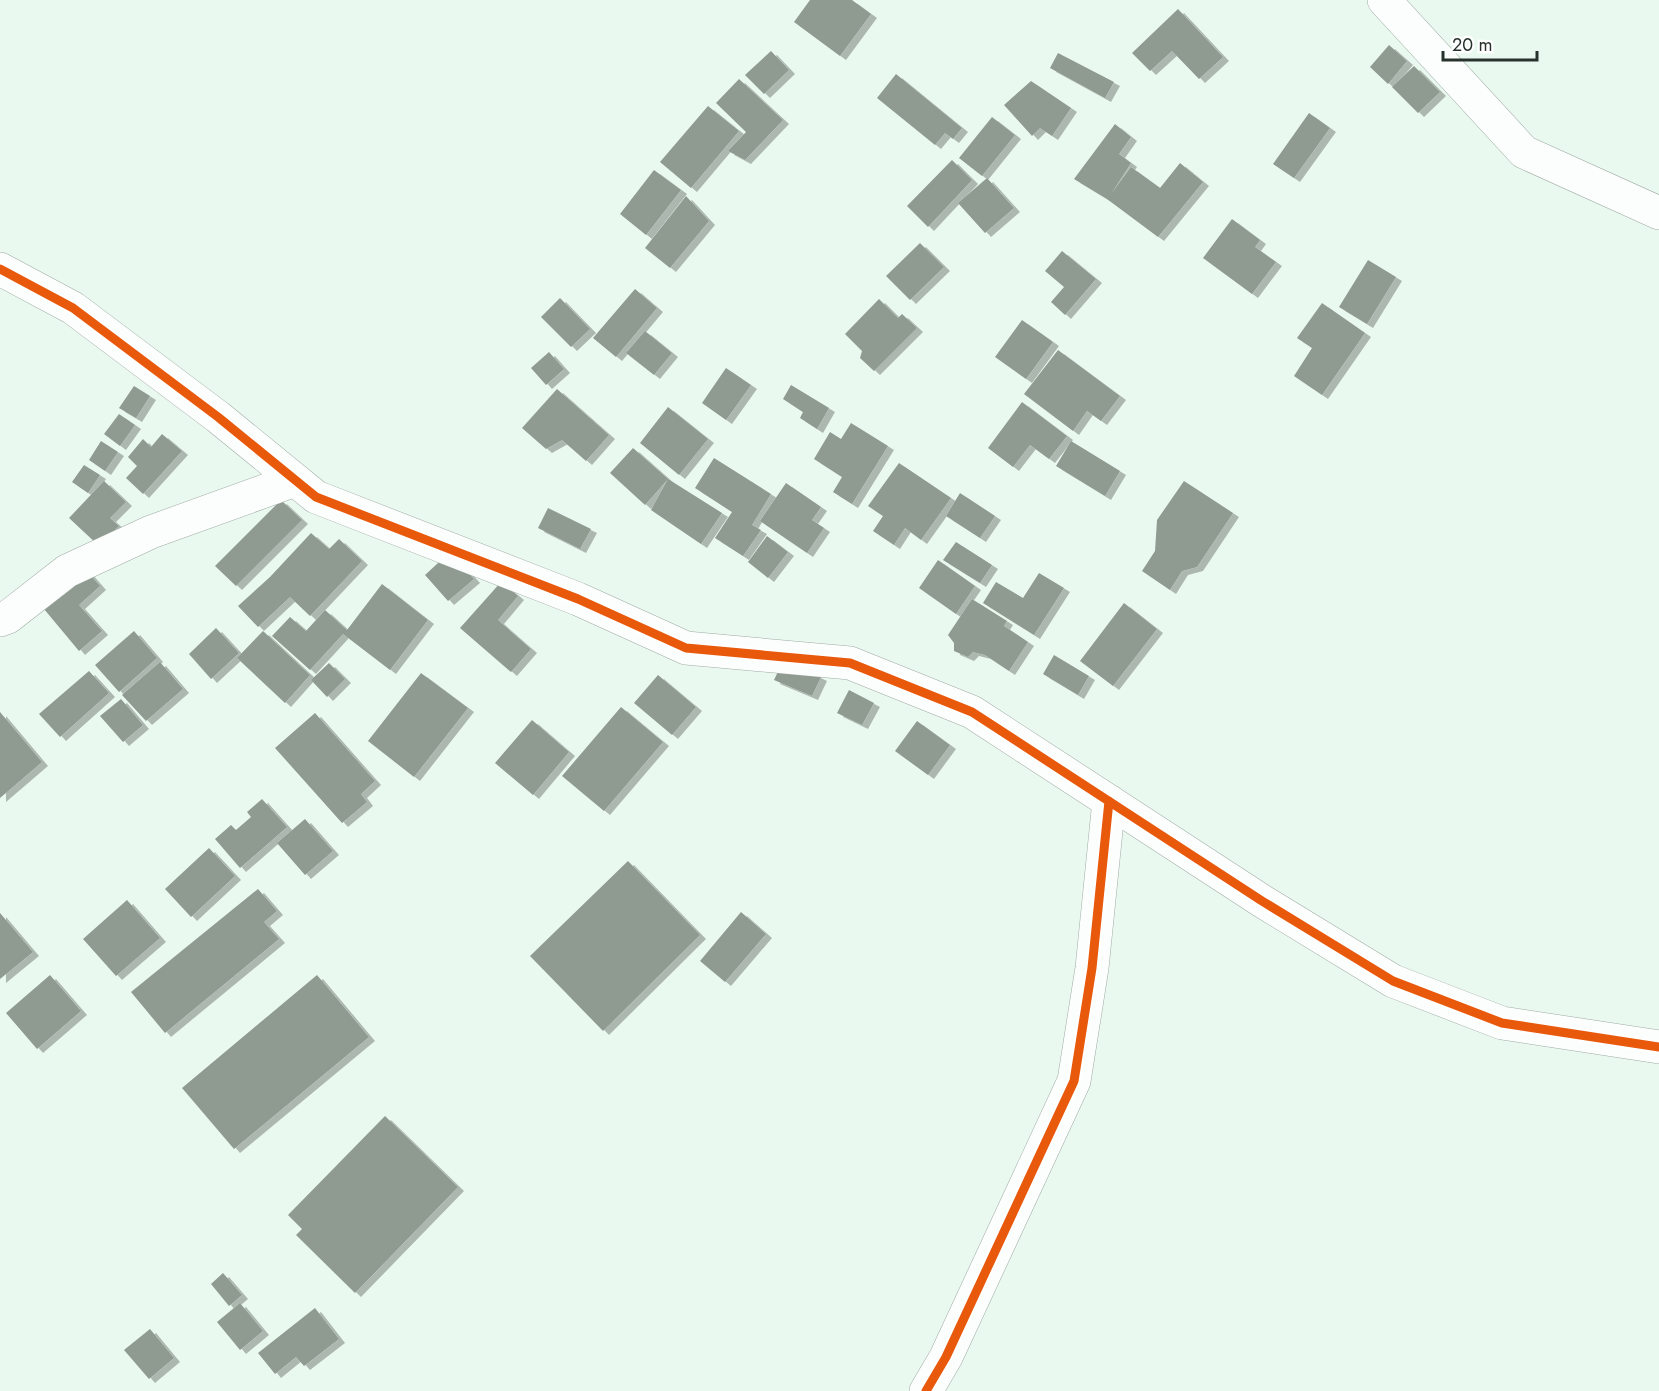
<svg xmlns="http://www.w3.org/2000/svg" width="1659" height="1391" font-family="Jost,sans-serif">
<defs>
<filter id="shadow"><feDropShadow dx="6" dy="4" stdDeviation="0" flood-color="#0004"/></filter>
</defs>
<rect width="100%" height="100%" fill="#eaf9f0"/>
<path fill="#8f9a90" filter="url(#shadow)" d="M810,0H852L871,14L840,56L794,22Z
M1178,9L1223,57L1199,79L1172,51L1150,71L1132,53Z
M1389,45L1407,61L1388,84L1370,67Z
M771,51L789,70L764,94L745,75Z
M1058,53L1114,82L1105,98L1050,68Z
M1414,66L1440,92L1418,113L1392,87Z
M896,74L962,128L953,139L945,133L935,145L877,98Z
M739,79L783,120L745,160L728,151L746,132L716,103Z
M1031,81L1071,108L1052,136L1040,128L1032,136L1004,105Z
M708,106L739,131L691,188L660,162Z
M1309,113L1330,128L1294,178L1273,164Z
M992,117L1015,135L982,176L959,158Z
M1115,124L1131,137L1119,154L1131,163L1111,194L1131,167L1160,188L1180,163L1203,182L1158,237L1107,199L1074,179Z
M952,160L972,180L928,227L907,206Z
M654,170L681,190L646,235L620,214Z
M987,178L1014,208L985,233L958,203Z
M686,196L709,221L670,268L645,248Z
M1232,219L1260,240L1255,247L1276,262L1252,294L1203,258Z
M920,243L944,267L910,300L886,276Z
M1062,251L1096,279L1065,315L1051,302L1064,287L1045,271Z
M1368,260L1396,277L1367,324L1339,307Z
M635,289L657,308L616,357L593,338Z
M560,298L590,329L571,347L541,317Z
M879,299L898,318L902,314L917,328L874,371L860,358L862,351L845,334Z
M1322,303L1365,333L1322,395L1294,376L1312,348L1297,338Z
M1022,320L1053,342L1026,379L995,357Z
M645,331L672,353L654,375L626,353Z
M1058,350L1120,396L1101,421L1087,411L1073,431L1024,394Z
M549,352L564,369L546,385L531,368Z
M726,368L751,385L726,420L702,403Z
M791,385L829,408L817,429L800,418L803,412L783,399Z
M134,386L150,396L136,418L119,408Z
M557,389L609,435L586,461L562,440L546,449L522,428Z
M1022,402L1067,436L1049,459L1030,445L1013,467L988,448Z
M668,407L708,439L679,475L640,443Z
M119,414L135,425L120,446L104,434Z
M851,423L888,446L852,504L833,492L842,477L814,459L830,432L841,439Z
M162,434L182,451L143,494L126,478L137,466L128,457L143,439L151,447Z
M101,441L118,452L105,471L89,460Z
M1071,441L1120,471L1105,496L1056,466Z
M633,448L668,479L645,505L610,473Z
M714,458L771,494L752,525L761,530L743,556L715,538L732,512L695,488Z
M899,463L951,498L921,540L905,528L894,545L873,531L883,516L868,506Z
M84,465L100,475L88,493L72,482Z
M668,479L722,513L701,544L651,510Z
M104,481L126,502L110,518L119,526L99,546L69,518Z
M1184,481L1233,513L1197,567L1182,571L1170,590L1142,571L1155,551L1157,520Z
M786,483L821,507L812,520L824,528L807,553L760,521Z
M960,493L995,516L980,538L946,516Z
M281,500L302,520L236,586L215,566Z
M548,508L591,529L580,549L538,528Z
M311,533L329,549L339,539L362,561L310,616L290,597L258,627L238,606L270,577Z
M767,536L788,552L768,578L748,562Z
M956,542L992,565L980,583L943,560Z
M450,552L474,579L448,601L425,575Z
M938,560L975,586L956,614L919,588Z
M87,571L100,586L79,605L102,631L79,651L44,609Z
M1039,573L1064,588L1034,635L983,603L996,582L1023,598Z
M501,582L518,596L498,620L531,649L511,672L460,628Z
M382,584L428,620L390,670L343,634L310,670L272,636L290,617L306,631L325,610L347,630Z
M972,599L1007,621L1004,626L1028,642L1009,671L985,655L973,652L968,657L954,651V643L948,635Z
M1124,603L1157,629L1113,686L1080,661Z
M216,628L239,653L211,679L189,654Z
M134,631L157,658L119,692L95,665Z
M263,631L310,675L285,703L237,658Z
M1054,655L1089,676L1078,695L1043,674Z
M784,659L821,677L812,696L774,680Z
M160,662L183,689L146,721L122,695Z
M329,663L345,679L327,697L311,680Z
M89,671L109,693L60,737L39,714Z
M421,673L468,708L414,777L368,741Z
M658,675L696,707L672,735L634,703Z
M849,690L874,703L862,725L837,713Z
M121,699L143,725L123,742L100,716Z
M621,707L663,742L604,811L562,776Z
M0,712L42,762L0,798Z
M315,713L375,781L361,794L367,802L342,823L275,748Z
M532,720L569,752L533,795L495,763Z
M917,721L950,745L928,775L895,751Z
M262,799L287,827L240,868L215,839L231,825L236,830L251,817L247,812Z
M305,819L333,851L305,875L277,843Z
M209,848L235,876L191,917L165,889Z
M628,861L700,935L603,1031L530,956Z
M258,889L277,911L264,922L279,939L165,1033L131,992Z
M127,900L160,938L116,976L83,939Z
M741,912L766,934L725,982L700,961Z
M0,913L33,952L0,979Z
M50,975L81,1011L37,1049L6,1013Z
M317,975L369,1037L234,1149L182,1088Z
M385,1116L458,1187L355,1293L296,1235L302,1229L288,1215Z
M223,1273L242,1295L229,1306L211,1284Z
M240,1303L263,1331L240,1350L217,1322Z
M315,1308L339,1339L304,1366L296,1357L275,1374L258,1353Z
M150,1329L174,1358L149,1379L124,1350Z"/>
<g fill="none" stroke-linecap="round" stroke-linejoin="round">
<g stroke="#a0aba5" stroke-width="34">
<path id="minor" d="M1384,0L1524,152L1659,213
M0,269L73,308L218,417L316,497L578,599L686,648L850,663L972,712L1262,901L1393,981L1502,1023L1659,1047
M0,620L8,617L67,571L151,532L295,480
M926,1391L946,1357L1074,1081L1092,968L1109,801"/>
</g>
<use href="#minor" stroke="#fcfefd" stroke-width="33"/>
<g stroke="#fff" stroke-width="13">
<path id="cycleway" d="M0,269L73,308L218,417L316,497L578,599L686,648L850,663L972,712L1262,901L1393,981L1502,1023L1659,1047
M926,1391L946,1357L1074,1081L1092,968L1109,801"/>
</g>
<use href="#cycleway" stroke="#e8590c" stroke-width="9"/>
</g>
<path d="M1443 51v9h94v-9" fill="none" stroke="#28322c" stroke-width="3"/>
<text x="1452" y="51" font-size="18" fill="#28322c" stroke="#ffffff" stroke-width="4.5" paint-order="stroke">20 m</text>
</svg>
